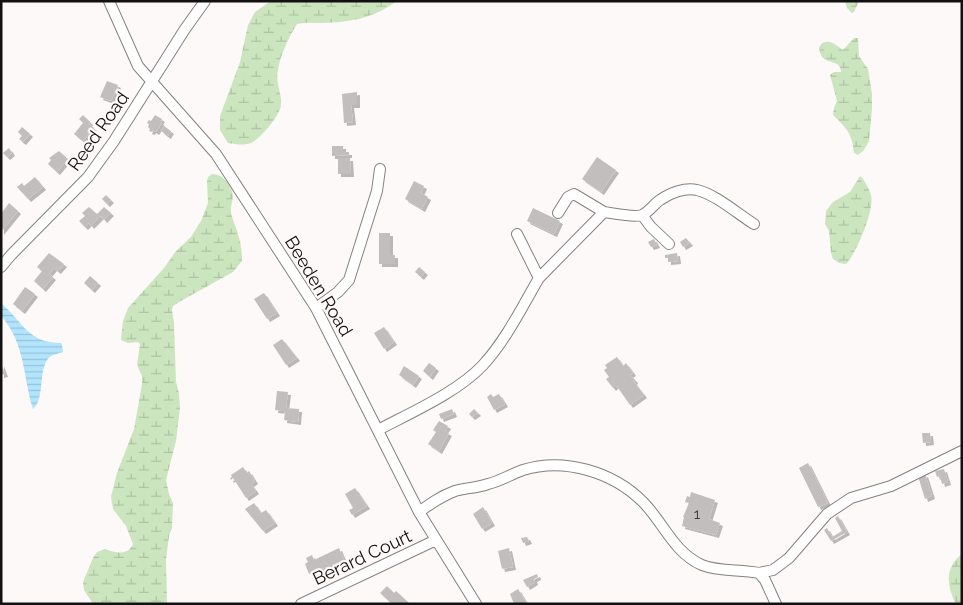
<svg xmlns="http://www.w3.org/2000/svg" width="963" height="605" font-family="Raleway,sans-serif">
<defs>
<pattern id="wetland-marsh" width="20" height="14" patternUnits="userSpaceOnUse" patternTransform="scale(1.25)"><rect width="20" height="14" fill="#cbe5be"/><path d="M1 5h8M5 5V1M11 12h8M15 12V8" fill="none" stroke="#adc3a2"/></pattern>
<pattern id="water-rules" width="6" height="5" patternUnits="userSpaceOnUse" patternTransform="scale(1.25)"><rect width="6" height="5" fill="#b2e4fd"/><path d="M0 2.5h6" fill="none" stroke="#98c3d8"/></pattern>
<filter id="shadow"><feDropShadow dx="3" dy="3" stdDeviation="0" flood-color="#0004"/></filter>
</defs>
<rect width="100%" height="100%" fill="#fdf9f8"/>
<path fill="url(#wetland-marsh)" d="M271,1H397C371,19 352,22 321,23C312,23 306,22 297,24C289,37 280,55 278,70C275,83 282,93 281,104C281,115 260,139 251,143C243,146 236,144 228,143L220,130V116L240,62L248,25L255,12Z
M845,1H859L854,12L852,13L847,8Z
M854,38H858L859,56L868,69L872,94V109L869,141L864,150L858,155L854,153C852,133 847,129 833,115L834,108L837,101L830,75L834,72H841C841,59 826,65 821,55C816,46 823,39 833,43C837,45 839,48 843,50Z
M212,174C223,174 233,186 233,197C232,204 229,210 232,217C238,234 242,242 242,261L233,272L179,302L173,306L172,310L174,323L176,382L179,393L180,408L176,441L166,480L169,494L173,503L172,528L169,536L166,560L167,602L166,604H93L84,590L83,582L93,558L97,552L105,549C115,553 128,556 133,544L126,526L113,509L111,497L117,473L134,429L142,384V376L137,365L140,344L138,342L128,343L121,340L123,321L128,308L164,268L176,251L191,237L201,221L208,203L207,182L208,177Z
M860,176C865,180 869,189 871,195C875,209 856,254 846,264L839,263L833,259L831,253L829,231L825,224L826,211L833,202L850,192Z
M962,554V604H956C946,586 945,567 962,554Z"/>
<path fill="url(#water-rules)" d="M1,303C23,322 28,343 61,343L62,345L63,352C60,353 54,354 51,356C37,365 46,399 33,409C23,377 25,342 1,316Z"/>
<path fill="#c2bebd" filter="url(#shadow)" d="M107,81L118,85L111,101L100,97Z
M357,92V105H351L353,122L344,123L342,94Z
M83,115L90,122L89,124L94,128L83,141L74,134L83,123L79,119Z
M155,115L162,119L160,122L162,123L156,132L153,130L152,132L149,131L150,129L148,127L149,124L147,123L149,120L151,121Z
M164,126L171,131L168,136L161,131Z
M22,127L30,134L23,142L19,139L22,136L18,132Z
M332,146H343V152H349V155L332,156Z
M9,148L12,153L7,157L3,153Z
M59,151L68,159L57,172L48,164L51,160L49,158Z
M597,157L616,170L601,192L582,179Z
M338,158H350L351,174H338Z
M35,177L43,187L28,199L17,187L22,183L24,186Z
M414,181L424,186L421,193L428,197L422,209L405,199Z
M106,195L111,200L107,204L102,199Z
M9,203L18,211L1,232V214Z
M89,207L97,214L104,207L111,213L104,220L101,216L91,226L89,223L85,227L79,221L85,216L82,213Z
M533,208L560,221L554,234L527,221Z
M379,233H390V255H395V264H379Z
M686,238L690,243L683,247L680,242Z
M654,239L657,245L651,247L648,242Z
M49,253L64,264L58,271L54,268L49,274L53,277L43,289L34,281L42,271L37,267Z
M677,253L678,261L668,262V258H665V255Z
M419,267L425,272L421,277L415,272Z
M90,276L98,283L92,290L84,283Z
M25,287L35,294L22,311L13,304Z
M264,293L277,313L267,319L254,299Z
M384,327L394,342L384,349L374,333Z
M282,339L297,358L286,365L273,345Z
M617,357L623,366L626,363L633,373L630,375L635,380L634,382L644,395L630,405L616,385L613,388L606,379L609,377L604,370L607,368L605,365Z
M1,363L5,374L1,375Z
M429,363L436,368L430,377L423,371Z
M404,366L419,376L413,385L399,375Z
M277,391L288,392L286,408L299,409L298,422L284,420L285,411L275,410Z
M491,394L493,397L499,394L505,404L494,410L487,397Z
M452,409L454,414L441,419L439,414Z
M474,409L478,413L472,417L469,414Z
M439,421L448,426L445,431L449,433L439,451L428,444L436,432L433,430Z
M922,433H930L931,442L923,443Z
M808,463L828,503L818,507L799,468Z
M243,467L247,473L249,471L255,481L251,484L256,491L246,498L233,478L231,480L230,478L232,477L231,475Z
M944,469L948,482L942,484L940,476L937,477L935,471Z
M925,474L932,496L925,499L918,476Z
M355,488L367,506L352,515L349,510L353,508L345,494Z
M691,492L715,500L709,519L720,523L716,535L682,526L684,517H683L689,503L685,502L687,496L690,497Z
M254,503L261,513L266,510L275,523L263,531L245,509Z
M483,507L492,523L482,529L473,514Z
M838,516L847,532L831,541L824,530L827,528L832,537L842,531L835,518Z
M527,537L529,541L523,543L521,538Z
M339,548L344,560L309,574L305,564L308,562L306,558L312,555L314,560Z
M509,548L513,567L502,569L498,551Z
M537,574L538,577L534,579L535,582L527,587L523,580Z
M387,586L394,593L396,591L408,602L406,604H392L380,593Z
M518,589L527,604H514L510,594Z"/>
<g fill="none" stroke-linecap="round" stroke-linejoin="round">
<g stroke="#84817f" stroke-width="12">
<path id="minor" d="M109,1L138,66L216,154L316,308L419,512L476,604
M604,212C613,213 634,218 642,215C649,212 654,204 660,200C670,193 685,187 697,190C715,194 738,214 754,224
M642,215L651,227L669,244
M1,267L11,255L88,177L114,141L185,29L205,1
M539,278L604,212L574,194L568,197L558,213
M316,308L338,292L349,280L377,191L380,169
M378,430C410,413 458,392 483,365C506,340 522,307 539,278L517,234
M419,512C430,504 441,496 455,491C465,488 477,488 488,484C501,481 511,474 523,470C564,457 613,472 643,502C663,522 674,553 702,565C719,572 741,569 759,573L765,580L776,604
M759,573L773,570L789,558L827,514L851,498L891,486L962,451
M301,604L436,540"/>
</g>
<use href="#minor" stroke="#fff" stroke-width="10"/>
</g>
<g text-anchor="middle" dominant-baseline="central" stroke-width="4.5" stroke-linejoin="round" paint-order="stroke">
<g font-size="15" fill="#3e3c3b">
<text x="697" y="514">1</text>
</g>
<g font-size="18" fill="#121010" stroke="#fdf9f8">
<text transform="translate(98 131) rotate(-55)">Reed Road</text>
<text transform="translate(319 286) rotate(59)">Beeden Road</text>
<text transform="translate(362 557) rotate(-25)">Berard Court</text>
</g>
</g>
<rect width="963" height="605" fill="none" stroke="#121010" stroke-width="5"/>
</svg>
